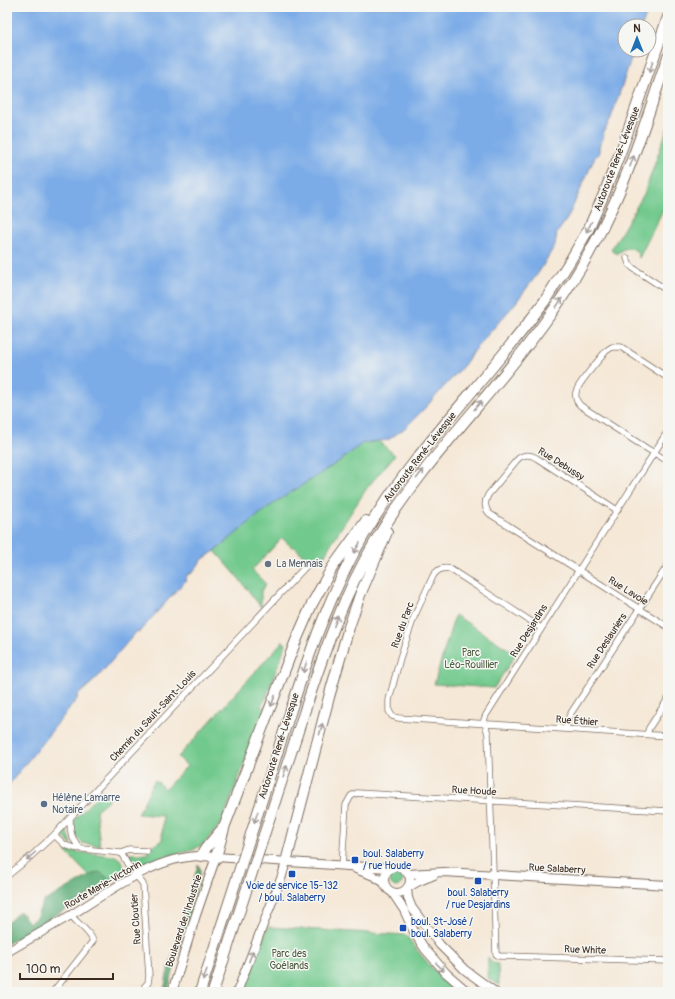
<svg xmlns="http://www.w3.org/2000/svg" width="675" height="999" font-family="Pangolin,sans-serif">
<rect width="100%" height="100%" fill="#f6f6f2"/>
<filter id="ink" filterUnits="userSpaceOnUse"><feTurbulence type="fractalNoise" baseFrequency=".025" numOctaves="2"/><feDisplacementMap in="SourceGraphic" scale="8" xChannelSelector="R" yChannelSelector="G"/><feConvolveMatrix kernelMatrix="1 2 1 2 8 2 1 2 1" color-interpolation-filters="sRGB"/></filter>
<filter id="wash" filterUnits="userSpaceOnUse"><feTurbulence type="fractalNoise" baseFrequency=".012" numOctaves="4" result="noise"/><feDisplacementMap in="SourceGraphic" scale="16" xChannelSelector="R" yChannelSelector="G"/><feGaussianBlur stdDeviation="0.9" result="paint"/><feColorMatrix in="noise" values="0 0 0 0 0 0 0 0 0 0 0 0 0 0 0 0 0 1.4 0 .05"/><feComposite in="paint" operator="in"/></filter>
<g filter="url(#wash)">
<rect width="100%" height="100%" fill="#f5e8d7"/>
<path fill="#72c98d" stroke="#567a56" d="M668,127V200L639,258C637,246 625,245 617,254L611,250L644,194Z
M378,441L395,455L367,488L332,542L322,560L319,559L309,562L294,546L293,548L282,538L252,570L266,584L261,591V607L236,575L215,551L266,508L341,460L363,443Z
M455,615L516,654L494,688L434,684Z
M283,641L286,644L265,700L261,706L263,708L267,705L222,822L205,843L193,850L164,857L141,866L133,863L129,854H148V849L162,840L163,816L138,814L153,783L155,780L165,789L187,766L178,757Z
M103,790L111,796L107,801L96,810L100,846L82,843L75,836L73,828L76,818Z
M66,828L72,844H70L62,835V833Z
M65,851L116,856C121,859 126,867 126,873L113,881L99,872L89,876Z
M397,874L402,877L403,881L400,886L395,887L391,884L390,879L394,875Z
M268,927L406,935C421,956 437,975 457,992H241Z
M488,958L492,963L498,964L499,985L488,978Z"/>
<path fill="#5dad78" stroke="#4c6c4b" d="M198,865L200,868V874L168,990H164L167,975Z
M99,872L113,881L7,944V923L20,911L29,923L36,918L43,902L89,876Z"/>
<path fill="#7cace7" stroke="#5c6b82" d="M7,7H649L642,26H625V50H634L611,118L603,134V139L599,146V153L595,157L573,206L567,219L557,233L555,245L539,272L514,305L476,348L464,365L423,410L405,428L388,440L363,443L341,460L267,508L215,551L203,559L191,574L189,573L185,579L186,580L139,632L137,631L97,678L78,695L77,699L7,787Z"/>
</g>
<g filter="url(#ink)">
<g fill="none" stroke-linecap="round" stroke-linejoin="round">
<g stroke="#7c6c5f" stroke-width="7">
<path id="street" d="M627,258L629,264L633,268L668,291
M668,378L621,347H612L606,351C599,360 578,383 576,392C575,398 576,402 581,406L646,448L668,461
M668,431L486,715L484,720L488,734L496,954L499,956L668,961
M617,510L538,459C530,454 523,453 516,461L488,495C484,502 484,508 490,514L668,627
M541,628L450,569C443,567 437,570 433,576L414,617L400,658L389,700V711L392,716L398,718L668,736
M566,729L567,721L571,713L668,565
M647,734L649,728L668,699
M70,818C70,833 71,838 81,849
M54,835L65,845L74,848L121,853L129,850L147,851
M121,853L129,867L143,884L149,976L148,983L145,986
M342,866L346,805L351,796L357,793L668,811
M7,876L29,858L54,835L308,564
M53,992L93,941C90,931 77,924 71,915"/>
</g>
<g stroke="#7c6c5f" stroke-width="10">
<path id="secondary" d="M384 880a13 13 0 1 1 26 0a13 13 0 1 1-26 0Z
M356,869L374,876L383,882
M408,874L444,872L668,885
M407,888L408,898L412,908L440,945L465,970L495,992
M407,888L419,881L434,875
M392,892L404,910L415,934L425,949L446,973L468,992
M7,952C28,940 50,927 71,915C109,892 155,856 201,856L348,866L391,868
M172,992L196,915L216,857
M237,992L282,876L286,862"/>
</g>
<g stroke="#7c6c5f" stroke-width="12">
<path id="highway" d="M251,834C264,794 277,753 290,713C310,651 331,591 364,535C409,459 471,396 525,327L544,302L570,261L588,230L604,194L622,148L668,17
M264,835C277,795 290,756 303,716C323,655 343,595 376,540C424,460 491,397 545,322C573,284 597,242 616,199C637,153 651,104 668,57
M201,856L206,848L223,828
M216,857L225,825L295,643L312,604L332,568L366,521
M286,862L329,697L349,627L360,595L387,532
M200,992L235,884
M213,992L248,885"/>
</g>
<use href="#street" stroke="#fff" stroke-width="5.5"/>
<use href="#secondary" stroke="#fff" stroke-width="8"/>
<use href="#highway" stroke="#fff" stroke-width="10"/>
<g stroke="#7c6c5f" stroke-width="12" stroke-linecap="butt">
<path id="highway-bridge" d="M235,884L251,834
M248,885L264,835"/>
</g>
<use href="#highway-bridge" stroke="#fff" stroke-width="10"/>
</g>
<defs><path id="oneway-shaft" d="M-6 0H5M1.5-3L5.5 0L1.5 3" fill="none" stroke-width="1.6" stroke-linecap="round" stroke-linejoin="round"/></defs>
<g stroke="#a79f9a">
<use href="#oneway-shaft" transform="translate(651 67) rotate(109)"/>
<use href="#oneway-shaft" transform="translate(632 161) rotate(-70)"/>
<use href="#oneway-shaft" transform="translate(589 227) rotate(117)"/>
<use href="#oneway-shaft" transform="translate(559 303) rotate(-56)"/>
<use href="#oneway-shaft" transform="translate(478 405) rotate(-50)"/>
<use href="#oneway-shaft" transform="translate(420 474) rotate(-52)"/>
<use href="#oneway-shaft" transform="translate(357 548) rotate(119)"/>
<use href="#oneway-shaft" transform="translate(336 621) rotate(-68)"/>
<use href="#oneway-shaft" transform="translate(305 667) rotate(108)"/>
<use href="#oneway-shaft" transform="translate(273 701) rotate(111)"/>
<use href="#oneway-shaft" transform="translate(321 729) rotate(-75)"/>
<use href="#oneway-shaft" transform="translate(285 771) rotate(-71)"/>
<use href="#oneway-shaft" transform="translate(256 817) rotate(108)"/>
<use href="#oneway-shaft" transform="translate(31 856) rotate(138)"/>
<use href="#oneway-shaft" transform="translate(251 956) rotate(-69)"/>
<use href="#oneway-shaft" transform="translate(440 967) rotate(46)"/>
<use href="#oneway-shaft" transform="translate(205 975) rotate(108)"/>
</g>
</g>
<circle fill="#6b7280" stroke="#f6f6f2" stroke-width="1.5" cx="268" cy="564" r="4"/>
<circle fill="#5c6f8a" stroke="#f6f6f2" stroke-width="1.5" cx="44" cy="804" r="4"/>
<g fill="#1a4fb4" stroke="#f6f6f2" stroke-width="1.5">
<rect x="351" y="856" width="8" height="8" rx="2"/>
<rect x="288" y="870" width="8" height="8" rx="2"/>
<rect x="474" y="877" width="8" height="8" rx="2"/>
<rect x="399" y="924" width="8" height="8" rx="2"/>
</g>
<g text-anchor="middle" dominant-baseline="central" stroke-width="3" stroke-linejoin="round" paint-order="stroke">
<g font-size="10" fill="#3b2a1e" stroke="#f6f6f2">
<text transform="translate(617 159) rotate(-69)">Autoroute René-Lévesque</text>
<text transform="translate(420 457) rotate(-52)">Autoroute René-Lévesque</text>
<text transform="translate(561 464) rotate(32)">Rue Debussy</text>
<text transform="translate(628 591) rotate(32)">Rue Lavoie</text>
<text transform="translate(403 625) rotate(-70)">Rue du Parc</text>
<text transform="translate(529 631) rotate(-58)">Rue Desjardins</text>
<text transform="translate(607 641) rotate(-57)">Rue Deslauriers</text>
<text transform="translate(153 716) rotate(-47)">Chemin du Sault-Saint-Louis</text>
<text transform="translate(577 721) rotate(4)">Rue Éthier</text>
<text transform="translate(279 746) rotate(-72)">Autoroute René-Lévesque</text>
<text transform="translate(474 791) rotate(3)">Rue Houde</text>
<text transform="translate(557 869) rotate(3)">Rue Salaberry</text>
<text transform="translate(103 885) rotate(-30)">Route Marie-Victorin</text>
<text transform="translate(136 919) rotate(-94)">Rue Cloutier</text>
<text transform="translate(184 921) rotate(-72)">Boulevard de l'Industrie</text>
<text transform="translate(585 950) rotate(2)">Rue White</text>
</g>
<g font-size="10" fill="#5b616d" stroke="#f6f6f2" text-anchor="start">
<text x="276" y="564">La Mennais</text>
</g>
<g font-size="10" fill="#4c5a3f" stroke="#f6f6f2">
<text x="471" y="653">Parc<tspan x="471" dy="12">Léo-Rouillier</tspan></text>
<text x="289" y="954">Parc des<tspan x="289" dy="12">Goélands</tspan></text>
</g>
<g font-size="10" fill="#4e5e75" stroke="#f6f6f2" text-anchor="start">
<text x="52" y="798">Hélène Lamarre<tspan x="52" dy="12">Notaire</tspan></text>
</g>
<g font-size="10" fill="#164399" stroke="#f6f6f2" text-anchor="start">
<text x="363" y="854">boul. Salaberry<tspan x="363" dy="12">/ rue Houde</tspan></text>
<text x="292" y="886" text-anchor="middle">Voie de service 15-132<tspan x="292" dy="12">/ boul. Salaberry</tspan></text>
<text x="478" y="893" text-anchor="middle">boul. Salaberry<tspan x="478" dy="12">/ rue Desjardins</tspan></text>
<text x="411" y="922">boul. St-José /<tspan x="411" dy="12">boul. Salaberry</tspan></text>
</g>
</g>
<rect width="675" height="999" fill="none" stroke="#f6f6f2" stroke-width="24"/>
<g transform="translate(637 38)"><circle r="19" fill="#f6f6f2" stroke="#aba49d"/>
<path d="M0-3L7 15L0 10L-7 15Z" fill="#1f6fb2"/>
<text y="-6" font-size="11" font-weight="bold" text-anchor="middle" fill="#3b2a1e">N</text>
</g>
<path d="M20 973v6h93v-6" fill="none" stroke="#3b2a1e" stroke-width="2"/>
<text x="26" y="973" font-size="12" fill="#3b2a1e" stroke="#f6f6f2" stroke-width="3" paint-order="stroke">100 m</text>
</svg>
